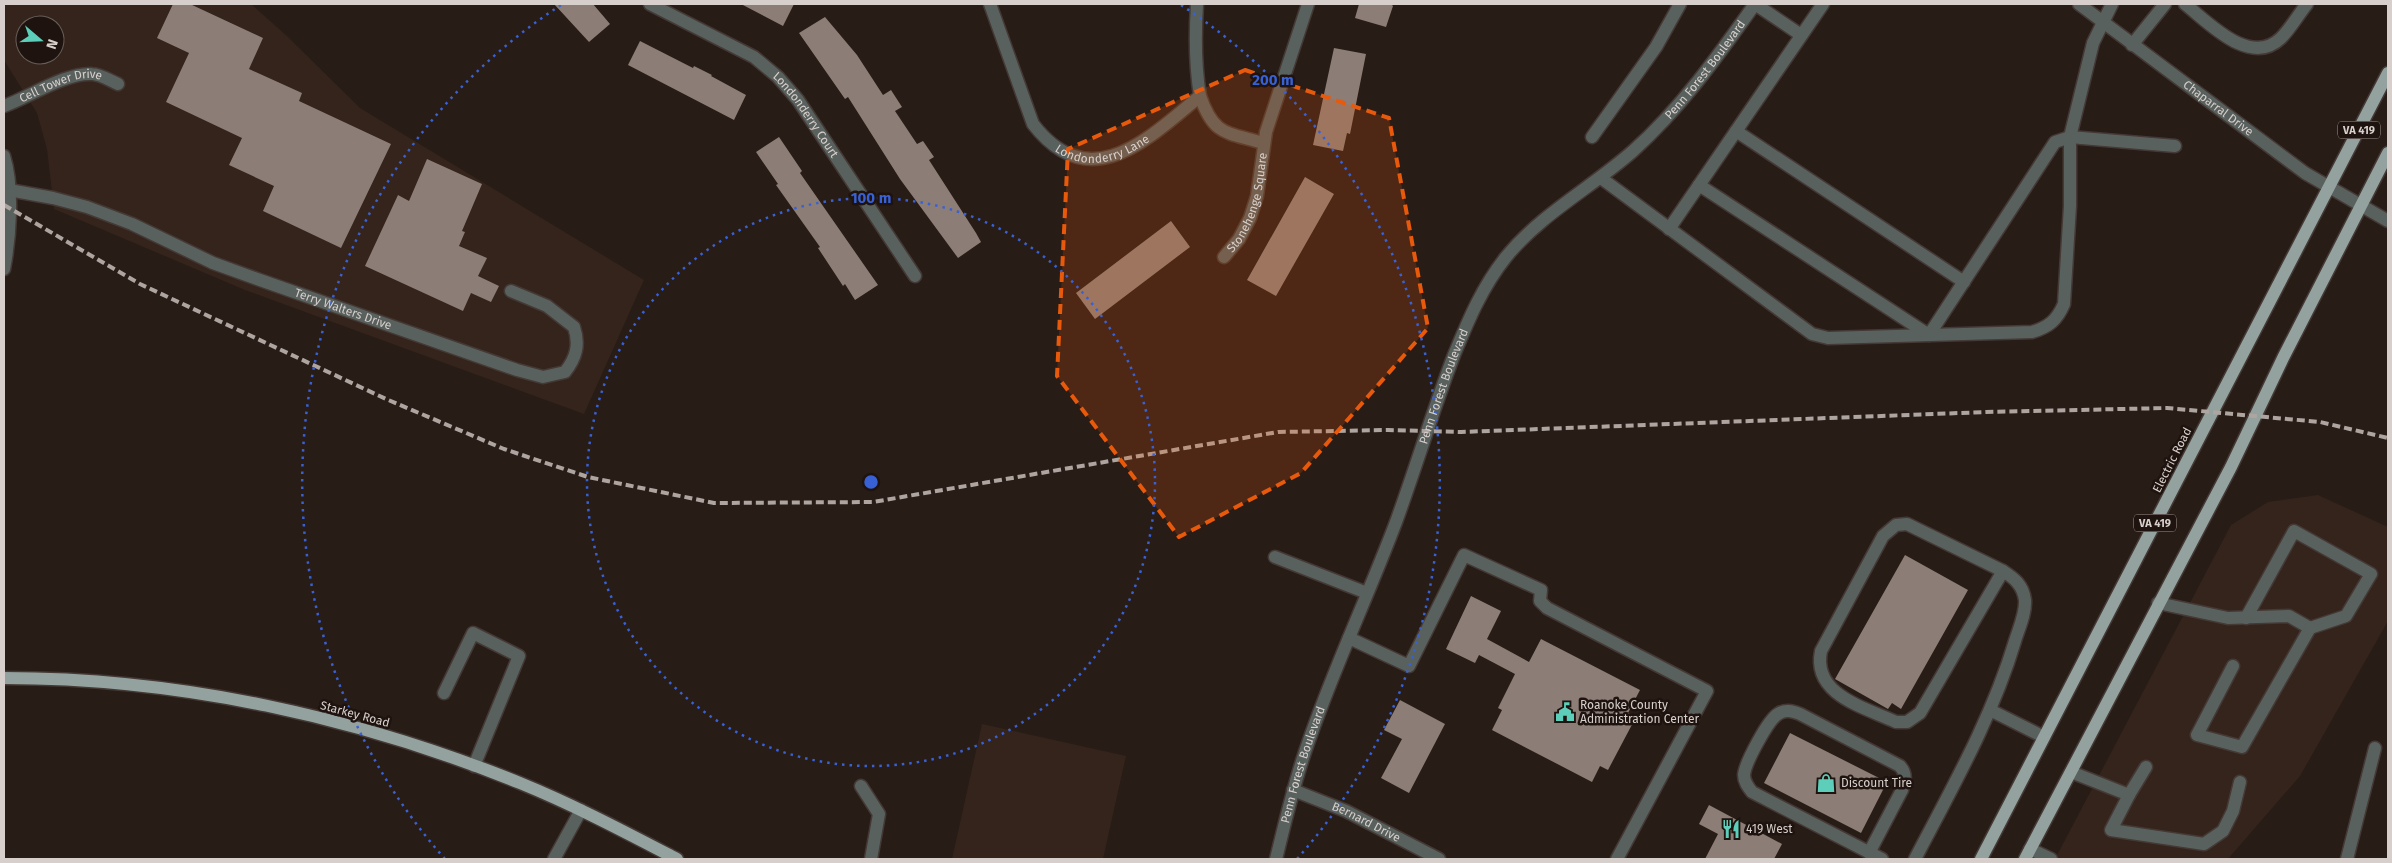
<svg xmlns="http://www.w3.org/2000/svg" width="2392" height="863" font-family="'Fira Sans',sans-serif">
<rect width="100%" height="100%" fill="#281c17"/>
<path fill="#34241c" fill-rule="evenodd" d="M4,4H251L287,36L360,108L644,280L584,414L245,290L54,209L47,149L37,113L4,60ZM25,25H55V55H25Z
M2318,495L2388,527V621L2300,776L2228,859H2055L2231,525L2268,502Z
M982,724L1126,756L1103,859H952Z"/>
<path fill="#8c7d76" d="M173,4H190L263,38L249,69L302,93L299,101L391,144L341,248L263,211L274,186L229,165L242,138L166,102L189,53L157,38Z
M554,4H593L610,24L589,42Z
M741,4H794L783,26Z
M1359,4H1391L1393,6L1386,27L1355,18Z
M825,17L857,55L883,95L891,90L902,107L895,111L917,144L923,141L934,157L929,160L976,233L981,242L958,258L900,179L848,97L845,99L799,33Z
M640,41L693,68L694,66L712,75L711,76L746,95L734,120L628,65Z
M1334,48L1366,54L1350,134L1347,133L1343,151L1313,145Z
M779,137L802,171L800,173L878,285L855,300L845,284L843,286L818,248L820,247L776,185L778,184L756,152Z
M427,159L482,184L462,231L465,232L459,246L487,258L478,276L499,286L491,302L471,293L463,311L365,266L398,195L409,201Z
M1305,177L1334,194L1276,296L1247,280Z
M1171,221L1190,247L1095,319L1076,293Z
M1905,555L1968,590L1901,709L1892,703L1888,709L1835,679Z
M1471,596L1501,611L1487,639L1529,662L1541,639L1640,690L1628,713L1636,717L1608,770L1600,766L1592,782L1492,730L1502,710L1498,708L1515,674L1479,655L1475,663L1446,649Z
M1400,700L1445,724L1409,793L1381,778L1402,739L1384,730Z
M1790,733L1887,782L1861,833L1764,783Z
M1709,805L1782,844L1774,859H1705L1718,834L1699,824Z"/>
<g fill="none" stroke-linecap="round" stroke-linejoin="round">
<g stroke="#443934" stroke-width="15">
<g id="minor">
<path id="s1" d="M650,4L754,57L778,77L798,100L915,276"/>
<path id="s2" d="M990,4L1033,124C1090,198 1149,138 1200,96C1195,65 1195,35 1197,4"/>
<path d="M1755,4L1801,35"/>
<path id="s3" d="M2079,4L2305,173L2388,221"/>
<path d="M2185,4C2208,22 2250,68 2281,38C2291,28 2298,15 2307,4"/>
<path d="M2132,45L2165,4"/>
<path d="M1200,96C1214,136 1226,132 1263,143"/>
<path id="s4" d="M4,106C29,97 67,72 92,74C100,74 111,81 118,84"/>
<path d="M1736,131L1964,282"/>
<path d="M1592,137L1656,47L1680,4"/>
<path d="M4,156C14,187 10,239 4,269"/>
<path d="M1601,178L1812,334L1828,338L2032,332C2049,327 2057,320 2064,304L2070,206V137L2093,43L2112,4"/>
<path d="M1699,185L1929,335L2055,142L2070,137L2175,146"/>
<path id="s5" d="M9,190L53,198L87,207L132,224L213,263L260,280L517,370L543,377L565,372C576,358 580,345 574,327L547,306L511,291"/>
<path d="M1669,229L1823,4"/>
<path id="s6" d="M1224,257L1239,239L1250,218L1257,196L1266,132L1308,4"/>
<path d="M1907,524L2003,571L1920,713L1907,722H1896C1864,707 1812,695 1821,651L1883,536L1896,525Z"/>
<path d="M1275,557L1367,593"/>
<path d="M2158,603L2228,618L2289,616L2310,628L2242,747L2197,735L2233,666"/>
<path d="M2246,618L2294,531L2371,574L2346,616L2310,628"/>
<path d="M1349,638L1409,666L1464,555L1541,590L1540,601L1547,608L1707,691L1617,859"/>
<path d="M444,693L473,633L519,656L474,766"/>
<path d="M1990,710L2044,737"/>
<path d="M2071,772L2129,795L2146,767"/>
<path d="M861,786L879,814L871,859"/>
<path id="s7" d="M1293,790L1346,811L1439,859"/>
<path d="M2129,795L2111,830L2204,844L2223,831L2233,811L2240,782"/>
<path d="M2030,849L2051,859"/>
<path d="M1869,853L1902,790C1905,780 1907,774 1900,766L1800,714C1792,711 1785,709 1778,714C1768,720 1745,763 1744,775C1744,782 1748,787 1752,792L1882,859"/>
<path d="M554,859L581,810"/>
<path id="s8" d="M1276,859C1285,823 1293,787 1305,752C1331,674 1367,599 1396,522C1416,467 1433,410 1454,355C1468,321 1482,287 1506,257C1541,214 1591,188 1633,151C1681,108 1718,56 1755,4"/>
<path d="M1915,859C1952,788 1992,718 2015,641C2019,628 2026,613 2025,600C2023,585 2014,578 2003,571"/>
<path d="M2347,859L2375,748"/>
</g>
</g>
<g stroke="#443934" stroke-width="15">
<path id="major" d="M4,678C180,678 357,717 520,783C574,805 625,832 677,859
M1981,859L2388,73
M2025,859L2231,467L2283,358L2388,153"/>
</g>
<use href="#minor" stroke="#59615f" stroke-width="12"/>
<use href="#major" stroke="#93a29f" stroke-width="12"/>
<path stroke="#aea5a1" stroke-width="4" stroke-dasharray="8 4" stroke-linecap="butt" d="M4,205L140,284L386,399L504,449L588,477L714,503L873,502L1278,432L1388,430L1461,432L1986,412L2167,408L2320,422L2388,438"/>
</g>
<path fill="#e8590c" fill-opacity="0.2" stroke="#e8590c" stroke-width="4" stroke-dasharray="10 6" stroke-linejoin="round" d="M1245,70L1389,118L1428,328L1301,473L1179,537L1057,376L1068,149Z"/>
<g fill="none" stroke="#3961d6" stroke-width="2.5" stroke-dasharray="2.5 5">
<circle cx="871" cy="482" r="284"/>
<path d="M445 859A569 569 0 0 1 561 5M1181 5A569 569 0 0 1 1297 859"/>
</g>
<defs>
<g id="civic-bare" transform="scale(1.5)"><path d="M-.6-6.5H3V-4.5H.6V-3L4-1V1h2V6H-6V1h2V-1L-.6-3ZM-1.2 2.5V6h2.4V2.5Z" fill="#5dceb9" stroke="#1e130e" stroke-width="2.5" paint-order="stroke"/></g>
<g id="shop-bare" transform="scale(1.5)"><path d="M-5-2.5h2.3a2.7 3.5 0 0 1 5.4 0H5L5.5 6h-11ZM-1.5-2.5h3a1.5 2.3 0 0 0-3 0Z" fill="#5dceb9" stroke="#1e130e" stroke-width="2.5" paint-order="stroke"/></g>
<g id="restaurant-bare" transform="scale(1.5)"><path d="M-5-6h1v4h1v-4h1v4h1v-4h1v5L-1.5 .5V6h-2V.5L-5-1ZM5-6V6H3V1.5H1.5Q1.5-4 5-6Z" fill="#5dceb9" stroke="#1e130e" stroke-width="2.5" paint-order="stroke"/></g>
</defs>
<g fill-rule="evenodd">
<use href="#civic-bare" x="1565" y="712"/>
<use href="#shop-bare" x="1826" y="783"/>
<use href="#restaurant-bare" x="1731" y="829"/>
</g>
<g text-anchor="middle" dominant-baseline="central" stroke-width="5" stroke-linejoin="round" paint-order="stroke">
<g fill="#1e130e" stroke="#a09792" stroke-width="1">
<rect x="2338" y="121.5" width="42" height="17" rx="4"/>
<rect x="2134" y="514.5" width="42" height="17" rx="4"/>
</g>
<g font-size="11" font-weight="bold" fill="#d7cfcb">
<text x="2359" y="130">VA 419</text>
<text x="2155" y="523">VA 419</text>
</g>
<g font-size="12" fill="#d7cfcb" stroke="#1e130e">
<text stroke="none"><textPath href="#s8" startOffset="921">Penn Forest Boulevard</textPath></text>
<text stroke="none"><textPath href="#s4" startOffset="61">Cell Tower Drive</textPath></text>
<text stroke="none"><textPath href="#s3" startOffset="174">Chaparral Drive</textPath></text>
<text stroke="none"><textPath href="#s1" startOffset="195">Londonderry Court</textPath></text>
<text stroke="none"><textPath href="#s2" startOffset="210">Londonderry Lane</textPath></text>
<text stroke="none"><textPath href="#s6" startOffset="61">Stonehenge Square</textPath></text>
<text stroke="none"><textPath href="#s5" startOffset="356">Terry Walters Drive</textPath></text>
<text stroke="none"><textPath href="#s8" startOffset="502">Penn Forest Boulevard</textPath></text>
<text transform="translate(2172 460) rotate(-63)">Electric Road</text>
<text transform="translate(355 714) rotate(15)">Starkey Road</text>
<text stroke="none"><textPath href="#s8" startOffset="98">Penn Forest Boulevard</textPath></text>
<text stroke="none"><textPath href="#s7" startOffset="80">Bernard Drive</textPath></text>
</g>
<g font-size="12" fill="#d7cfcb" stroke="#1e130e" text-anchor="start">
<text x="1580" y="705">Roanoke County<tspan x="1580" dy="14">Administration Center</tspan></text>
<text x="1841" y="783">Discount Tire</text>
<text x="1746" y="829">419 West</text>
</g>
</g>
<circle cx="871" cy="482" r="8" fill="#3961d6" stroke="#1e130e" stroke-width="2.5"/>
<g font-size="15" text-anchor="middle" font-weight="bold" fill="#3961d6" stroke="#1e130e" stroke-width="5" stroke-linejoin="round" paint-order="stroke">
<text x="1273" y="85">200 m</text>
<text x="871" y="203">100 m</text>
</g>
<rect width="2392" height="863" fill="none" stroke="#d7cfcb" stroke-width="10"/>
<g transform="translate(40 40) rotate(109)"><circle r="24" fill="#1e130e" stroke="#685e5a"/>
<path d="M0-4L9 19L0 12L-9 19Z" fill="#5dceb9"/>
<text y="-8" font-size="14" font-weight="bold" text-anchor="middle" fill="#d7cfcb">N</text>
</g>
</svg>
